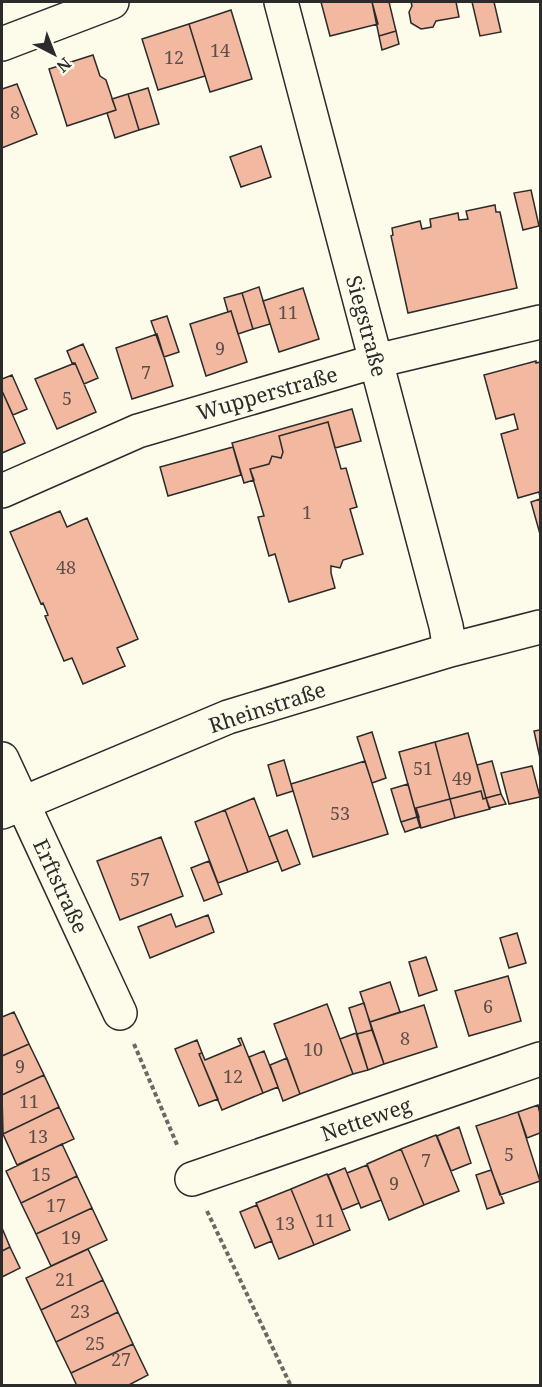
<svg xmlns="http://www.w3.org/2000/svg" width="542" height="1387" font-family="'Noto Serif',serif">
<rect width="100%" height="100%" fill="#fdfbea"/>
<path fill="#f2b8a0" stroke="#2b2b2b" stroke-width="1.5" d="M321,2H372L378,24L330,36Z
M372,2H389L396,31L379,36Z
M411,2H456L459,17L436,21L433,27L421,29L411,23L409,12L412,6Z
M472,2H494L501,32L480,36Z
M231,10L252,79L210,92L189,24Z
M189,24L205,76L158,90L142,39Z
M396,31L399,44L382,50L379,36Z
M93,55L100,76L106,80L116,110L67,126L49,69Z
M17,84L37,134L2,148V89Z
M148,88L159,124L139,130L128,94Z
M128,94L139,130L115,138L107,113L116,110L112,99Z
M261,146L271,177L241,187L230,157Z
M531,190L539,226L523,230L514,193Z
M495,205L496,212H500L517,288L408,313L391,236L393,235L392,228L420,221L422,229L431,227L430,219L458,213L459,220L468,219L466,211Z
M259,287L270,324L253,329L242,293Z
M303,288L319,339L279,352L263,301Z
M242,293L253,329L238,334L231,311L228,312L224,298Z
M231,311L247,362L206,376L190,324Z
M167,316L179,352L164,357L151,321Z
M157,334L173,386L132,399L116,348Z
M83,344L98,378L84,384L75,363H72L67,351Z
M536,361V363L540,362V497L539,492L518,498L501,434L518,429L514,414L496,419L484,375Z
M75,363L96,412L57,429L35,379Z
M12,375L27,409L13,415L3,393L2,394V379Z
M3,393L25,443L2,453V394Z
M352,409L361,441L335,448L328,422L279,436L283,452L281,458L272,456L269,464L250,469L254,480L244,483L232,443Z
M328,422L341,469L346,468L357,507L350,509L363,554L343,560L340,568L331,566V573L335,588L289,602L275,554L269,556L258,517L264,516L250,469L269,464L272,456L281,458L283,452L279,436Z
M233,447L241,475L168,496L160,467Z
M540,499V534L531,502Z
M60,511L67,527L87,518L138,639L117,648L125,666L83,684L72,658L64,661L45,616L48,615L43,603L41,604L10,532Z
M540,730V758L534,731Z
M372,732L386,778L372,783L357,737Z
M468,733L486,798L483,799L481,791L450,799L435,742Z
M435,742L450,799L416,808L419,817H417L399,752Z
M284,760L293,791L277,796L268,765Z
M365,761L388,834L313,857L291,784Z
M492,761L501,794L486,798L477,765Z
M532,766L540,797L509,804L501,773Z
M408,784L417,817L401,822L391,789Z
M481,791L483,799L486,798L490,809L455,818L450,799Z
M501,794L506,804L489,808L486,798Z
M254,798L278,861L248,872L225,810Z
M450,799L455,818L421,828L416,808Z
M225,810L248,872L218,883L195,822Z
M417,817L420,827L405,832L401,822Z
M287,830L300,864L282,871L269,837Z
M161,837L183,896L120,920L97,861Z
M209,861L222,894L204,901L191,868Z
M171,914L176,927L208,915L214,932L150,958L138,927Z
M517,933L526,963L509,968L500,938Z
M426,957L437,990L419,996L409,962Z
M508,976L521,1021L469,1036L455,991Z
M390,982L400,1012L370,1022L360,992Z
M364,1003L372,1030L357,1034L349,1008Z
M327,1004L353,1074L300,1094L274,1024Z
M424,1005L437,1047L384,1064L370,1022Z
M14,1012L29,1044L2,1056V1017Z
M372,1030L384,1064L368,1070L357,1034Z
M356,1033L368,1070L353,1074L340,1039Z
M241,1038L263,1093L222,1110L199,1054L202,1053L205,1060L241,1045L238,1039Z
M197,1040L202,1053L199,1054L218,1099L199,1106L175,1049Z
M29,1044L44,1075L2,1095V1056Z
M264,1051L278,1087L263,1093L249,1057Z
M287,1058L300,1094L283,1101L270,1065Z
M44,1075L59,1107L3,1134L2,1095Z
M538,1105L540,1114V1133L527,1138L518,1112Z
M59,1107L74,1139L17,1165L3,1134Z
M518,1112L540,1181L500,1195L476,1126Z
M459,1127L471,1163L451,1171L437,1136Z
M436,1135L459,1191L424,1205L401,1149Z
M62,1144L77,1176L21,1203L6,1171Z
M401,1149L424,1205L389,1220L367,1164Z
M367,1165L381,1200L361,1208L347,1173Z
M345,1168L359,1203L342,1210L328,1175Z
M491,1170L504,1203L487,1209L476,1175Z
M327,1174L350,1230L314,1245L291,1189Z
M77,1176L92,1208L36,1234L21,1203Z
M291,1189L314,1245L279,1259L256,1203Z
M257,1205L272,1241L255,1248L240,1212Z
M92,1208L107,1240L51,1266L36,1234Z
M2,1228L10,1247L2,1251Z
M10,1247L20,1268L2,1277V1251Z
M88,1249L103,1280L41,1310L26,1278Z
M103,1280L118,1312L56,1342L41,1310Z
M118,1312L133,1344L71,1373L56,1342Z
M133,1344L148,1375L127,1386H77L71,1373Z"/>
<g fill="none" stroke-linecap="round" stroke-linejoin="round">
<g stroke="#2b2b2b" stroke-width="36">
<path id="minor" d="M281,2L446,626L450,650
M2,44L112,2
M2,491L138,431L376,361L540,322
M2,759L120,1013
M2,812L228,717L450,650L540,627
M192,1179L540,1059"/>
</g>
<path stroke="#6a6964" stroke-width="4" stroke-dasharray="4.5 3" stroke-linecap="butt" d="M134,1044L178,1147
M207,1211L291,1386"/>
<use href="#minor" stroke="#fdfbea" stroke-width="33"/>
</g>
<g text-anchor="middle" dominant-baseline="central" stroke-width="4.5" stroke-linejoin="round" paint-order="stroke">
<g font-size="18" fill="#5d4e48">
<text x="220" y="50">14</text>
<text x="174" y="57">12</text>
<text x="15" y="112">8</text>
<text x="288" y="312">11</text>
<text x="220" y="348">9</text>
<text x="146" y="372">7</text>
<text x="67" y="398">5</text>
<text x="307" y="512">1</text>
<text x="66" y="567">48</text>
<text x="423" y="768">51</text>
<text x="462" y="778">49</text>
<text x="340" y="813">53</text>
<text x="140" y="879">57</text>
<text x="488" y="1006">6</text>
<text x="405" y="1038">8</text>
<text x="313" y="1049">10</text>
<text x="20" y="1066">9</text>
<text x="233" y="1076">12</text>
<text x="29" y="1101">11</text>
<text x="38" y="1136">13</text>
<text x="509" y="1154">5</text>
<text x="426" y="1160">7</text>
<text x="41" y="1174">15</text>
<text x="394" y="1183">9</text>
<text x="56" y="1205">17</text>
<text x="325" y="1220">11</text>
<text x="285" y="1223">13</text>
<text x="71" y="1237">19</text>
<text x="65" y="1279">21</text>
<text x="80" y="1311">23</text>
<text x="95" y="1343">25</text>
<text x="121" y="1359">27</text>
</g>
<g font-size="21" fill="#2b2b2b" stroke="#fdfbea">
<text transform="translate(367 326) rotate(75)">Siegstraße</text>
<text transform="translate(267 393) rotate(-16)">Wupperstraße</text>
<text transform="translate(267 707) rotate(-18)">Rheinstraße</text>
<text transform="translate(61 886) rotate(65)">Erftstraße</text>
<text transform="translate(366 1119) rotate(-19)">Netteweg</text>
</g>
</g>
<rect width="542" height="1387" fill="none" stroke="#2b2b2b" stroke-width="6"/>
<g transform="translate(54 54) rotate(138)" stroke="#fdfbea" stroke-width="4.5" paint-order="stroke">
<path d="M0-4.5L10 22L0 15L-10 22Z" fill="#2b2b2b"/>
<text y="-9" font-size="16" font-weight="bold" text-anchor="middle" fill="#2b2b2b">N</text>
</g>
</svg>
